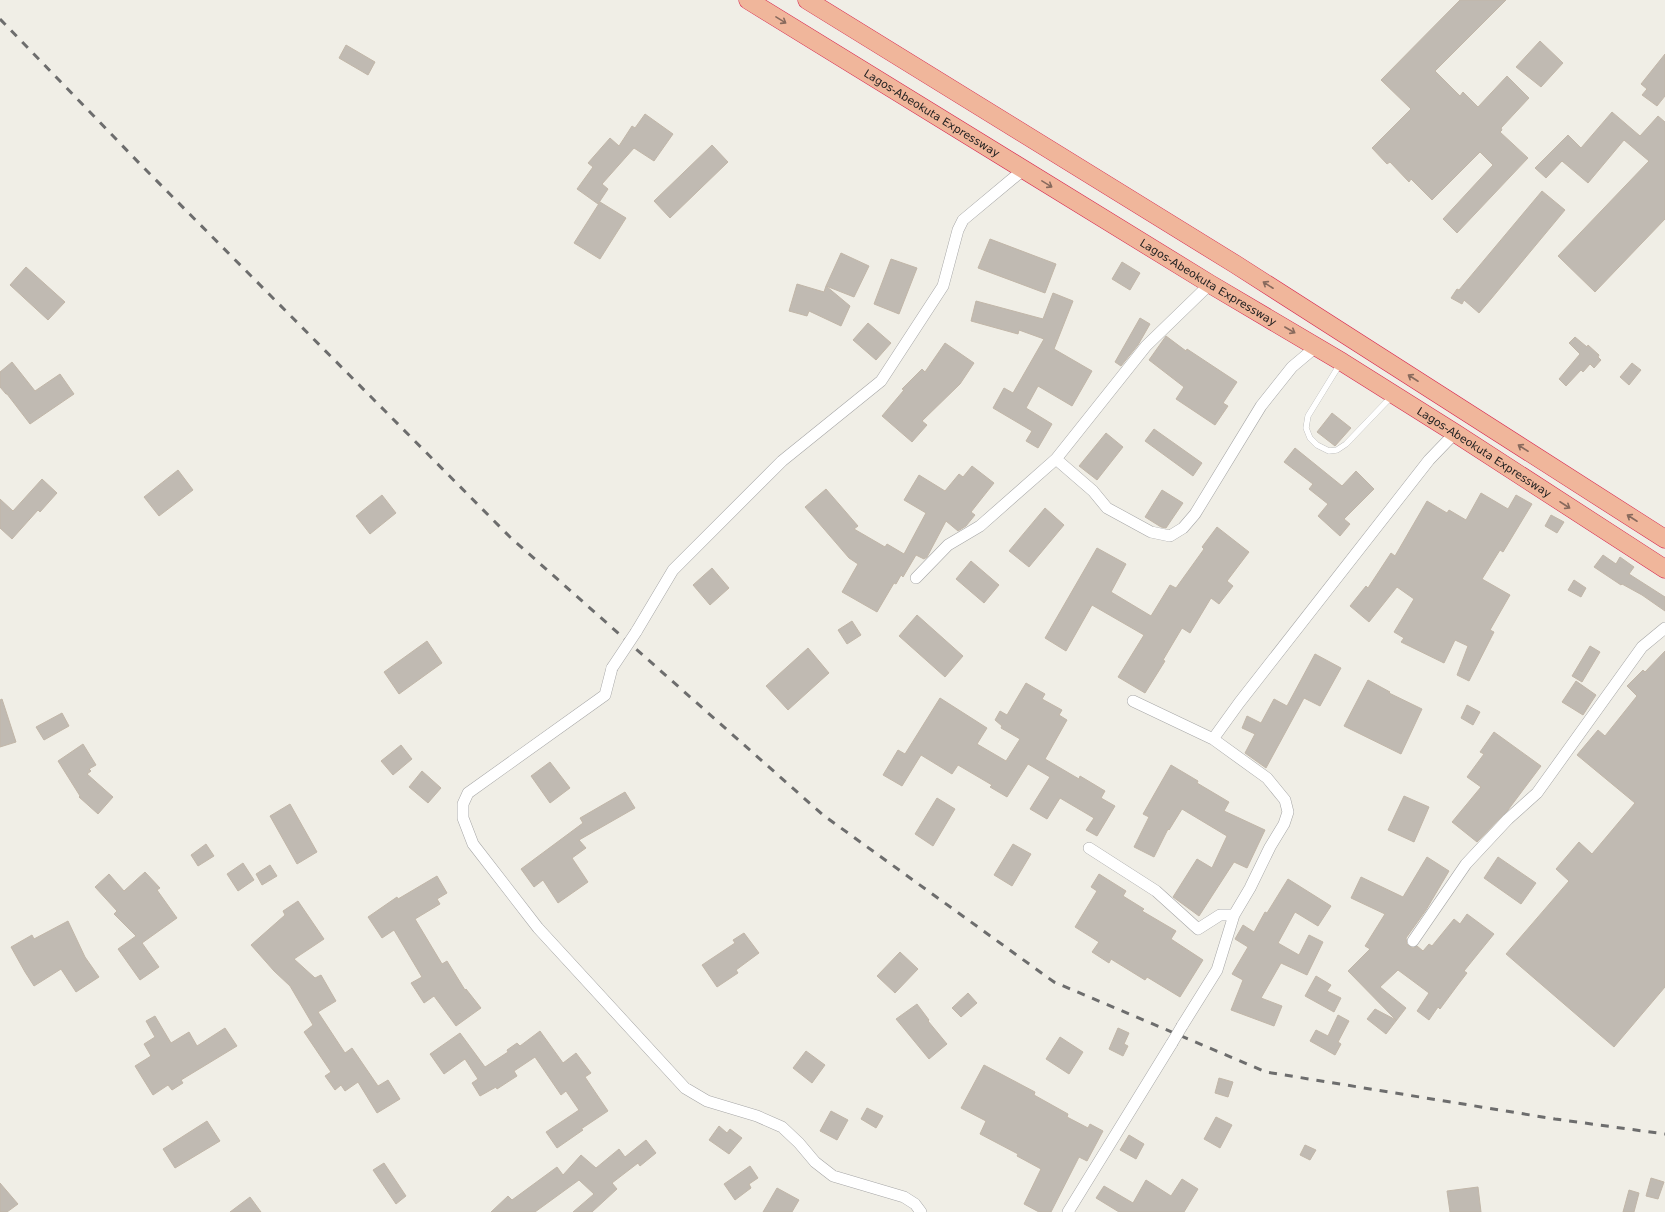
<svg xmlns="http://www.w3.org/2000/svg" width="1665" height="1212" font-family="'DejaVu Sans',sans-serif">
<rect width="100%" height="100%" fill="#f0eee6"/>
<path fill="#c0bab2" stroke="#c1b6a8" d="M1460,0H1506L1435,71L1460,96L1463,92L1478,107L1507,76L1529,98L1501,128L1502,130L1500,132L1528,158L1457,233L1443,219L1493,165L1480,152L1432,200L1411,179L1409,182L1390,162L1387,164L1372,148L1411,109L1381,80Z
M1540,41L1563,63L1541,87L1516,67Z
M346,45L375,62L368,75L339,58Z
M1665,54V96L1657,106L1642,95L1647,89L1641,84Z
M1612,112L1640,136L1658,116L1665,122V219L1595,292L1558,256L1649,161L1624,140L1588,183L1562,161L1546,178L1535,168L1568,135L1581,148Z
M645,114L673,134L654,161L634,148L602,184L608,189L598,204L577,189L593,167L588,163L610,138L619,146L632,126L635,128Z
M712,145L728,162L670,218L654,201Z
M1542,191L1565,210L1491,299L1479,313L1464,300L1462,304L1451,298L1457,289L1459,290Z
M600,202L626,218L600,259L574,243Z
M990,239L1056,264L1045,293L978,268Z
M841,253L869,266L854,297L826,286Z
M891,259L917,268L899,314L874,304Z
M1122,262L1140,273L1130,290L1112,279Z
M26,267L65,302L48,320L10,285Z
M797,284L824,292L826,286L850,306L841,326L809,311L807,316L789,311Z
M1053,293L1073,301L1054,349L1092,371L1072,406L1038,386L1026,408L1052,424L1038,448L1026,441L1032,431L993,408L1004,388L1013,393L1044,339L1019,330L1018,334L971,321L976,301L1043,319Z
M1140,318L1150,324L1138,345L1121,366L1115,362Z
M868,323L891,343L876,360L853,340Z
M1166,336L1186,351L1187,349L1237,382L1223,403L1228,406L1215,425L1176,399L1184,387L1149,360Z
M1575,337L1587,347L1588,345L1599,355L1598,357L1601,360L1594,368L1590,364L1583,372L1581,370L1566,386L1559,379L1580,354L1569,343Z
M945,343L974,363L960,384L922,421L927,425L912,442L882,416L904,390L902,389L922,369L925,372Z
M12,362L35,391L60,374L74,394L30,424L7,394H6L0,387V372Z
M1632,363L1641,370L1629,385L1620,377Z
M1332,413L1351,428L1335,446L1317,432Z
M1154,429L1202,463L1193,476L1145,441Z
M1106,433L1123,447L1097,480L1079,466Z
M1295,448L1342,486L1356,471L1374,489L1344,519L1350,524L1340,536L1318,516L1328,504L1309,489L1313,484L1284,462Z
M972,466L994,483L971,512L975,515L966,526L958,531L946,521L927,557L924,559L916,555L903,577L901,575L896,584L894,583L877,612L842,592L858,564L849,558L805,507L826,489L858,526L854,529L885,547L887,544L904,554L926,513L904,500L919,475L945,491L959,474L963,477Z
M178,470L193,490L159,516L144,497Z
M42,479L57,493L40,512L38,510L12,539L0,528V499L13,511Z
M1162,490L1183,503L1166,528L1161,527L1145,517Z
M1481,493L1508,509L1516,495L1532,504L1503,552L1500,550L1482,579L1510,595L1490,630L1494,632L1469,681L1457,675L1468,646L1455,640L1444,663L1401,642L1404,638L1394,632L1414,599L1397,587L1369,622L1350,606L1366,586L1368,588L1391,553L1395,556L1427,501L1447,513L1449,510L1466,520Z
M382,495L396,513L370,534L356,516Z
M1045,508L1064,525L1029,567L1009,551Z
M1551,515L1564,522L1557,533L1545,526Z
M1217,527L1249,552L1227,581L1233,586L1219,604L1211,598L1190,633L1182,628L1163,660L1165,661L1145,693L1118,677L1144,635L1092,605L1066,651L1045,638L1097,548L1126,564L1111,592L1151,616L1170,585L1176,588L1204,549L1202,547Z
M1603,555L1616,564L1620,557L1634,567L1629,574L1665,597V611L1642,595L1622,584L1621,585L1594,567Z
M971,561L999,585L984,603L956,579Z
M712,568L729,588L710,605L693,585Z
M1574,580L1586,588L1581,597L1568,590Z
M917,615L963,656L945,677L899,636Z
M852,621L861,635L847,644L838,630Z
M427,641L442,663L399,694L384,672Z
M1590,646L1600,652L1582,682L1572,676Z
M808,648L829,673L788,710L766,686Z
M1665,651V987L1614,1047L1506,954L1569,881L1556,869L1579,842L1592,854L1635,803L1577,755L1598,730L1605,736L1637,696L1627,686L1643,670L1645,672Z
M1315,654L1341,668L1320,706L1304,698L1266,768L1245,753L1255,734L1242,728L1247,716L1261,723L1274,699L1287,706Z
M1368,680L1390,692L1389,693L1422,709L1401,754L1344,726Z
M1576,681L1596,695L1583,715L1562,702Z
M1026,683L1045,694L1042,699L1062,710L1059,715L1067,720L1045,759L1079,779L1080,776L1105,791L1101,798L1115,806L1097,836L1086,830L1094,818L1060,798L1047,819L1030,809L1050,777L1028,764L1007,797L990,787L992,785L958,765L952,774L921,755L902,786L883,775L898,750L905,754L940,698L987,728L977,744L1006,761L1020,739L1001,728L1002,726L995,720L1000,711L1007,715Z
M2,699L16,742L0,747V700Z
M1467,705L1480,712L1473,725L1461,718Z
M62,713L69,726L44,740L36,727Z
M1494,732L1541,766L1508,810L1477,842L1452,822L1481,787L1467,777L1484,754L1480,752Z
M83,744L96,765L89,769L91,771L87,774L113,797L98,814L79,797L80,796L58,761Z
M401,745L412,759L393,775L381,761Z
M550,762L570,788L550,803L531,776Z
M1171,765L1198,781L1197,783L1229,802L1224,811L1265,830L1247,868L1234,862L1199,916L1173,897L1197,859L1212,868L1227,836L1182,809L1169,830L1168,829L1154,857L1134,847L1149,817L1143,814Z
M422,771L441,788L428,803L409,787Z
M625,792L635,808L579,840L586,848L572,858L588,882L558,903L543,880L534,887L521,869L583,823L580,818Z
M1404,796L1429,807L1414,842L1388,830Z
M937,798L955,809L933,846L915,834Z
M290,804L317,852L297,864L270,816Z
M206,844L214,856L198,866L191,855Z
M1013,844L1031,854L1012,886L994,875Z
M1427,857L1449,871L1426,910L1406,938L1407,944L1409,946L1413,948L1417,946L1423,951L1429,944L1432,946L1454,919L1460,924L1467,914L1494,934L1464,971L1467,973L1457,986L1440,1009L1438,1007L1429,1020L1417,1011L1429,993L1398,970L1380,987L1406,1008L1386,1034L1367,1019L1375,1009L1396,1020L1348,971L1370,949L1365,946L1385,914L1351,898L1361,877L1403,897Z
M1498,857L1536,883L1521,904L1484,878Z
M243,863L254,880L238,891L227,874Z
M270,865L277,876L262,885L256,874Z
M145,872L160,888L157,890L177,918L142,943L159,967L140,980L118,949L136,936L114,914L117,911L95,887L109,874L124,891Z
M1099,874L1126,891L1123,896L1144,909L1142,911L1176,931L1171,939L1203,960L1180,997L1147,977L1145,980L1111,959L1109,963L1092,952L1099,942L1075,927L1097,891L1091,887Z
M437,876L447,893L437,899L440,904L415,919L442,964L447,961L465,990L466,989L481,1008L456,1026L434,996L424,1003L411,983L422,977L394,930L382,938L368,917L397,897L398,899Z
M1288,879L1331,906L1318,926L1295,912L1278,943L1299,955L1309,935L1323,942L1307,975L1281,963L1261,998L1282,1006L1274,1026L1231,1010L1243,980L1232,974L1248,947L1235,939L1243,925L1254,932L1265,912L1267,913Z
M298,901L324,939L294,959L315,978L321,975L336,1001L318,1012L345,1053L352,1048L378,1086L388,1080L400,1099L377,1113L358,1082L345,1091L341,1085L335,1090L325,1076L331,1072L304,1032L313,1025L290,986L274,971L251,945L285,915L283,911Z
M68,921L85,957L99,977L76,992L61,969L34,986L25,972L11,947L32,935L34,939Z
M744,933L759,953L736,970L738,973L717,987L702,965L735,943L733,940Z
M900,952L918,969L895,993L877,976Z
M1316,976L1331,985L1327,991L1341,998L1334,1012L1305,996Z
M968,993L977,1003L961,1017L952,1008Z
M917,1004L929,1020L928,1021L947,1044L929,1059L896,1019Z
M1338,1015L1349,1021L1338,1042L1341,1044L1335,1055L1310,1041L1316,1030L1328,1036Z
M155,1016L171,1043L189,1032L197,1046L225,1028L237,1046L181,1080L183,1083L172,1090L168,1085L153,1095L135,1066L151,1056L144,1044L155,1037L146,1021Z
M1118,1028L1129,1033L1124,1044L1128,1046L1123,1056L1109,1049Z
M540,1031L563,1063L576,1053L591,1073L585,1077L608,1111L581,1129L583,1130L557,1148L546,1132L579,1110L566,1091L561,1095L535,1057L514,1071L517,1076L497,1089L496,1087L480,1096L472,1083L478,1079L465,1059L444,1074L430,1054L460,1033L485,1067L508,1052L507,1050L517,1043L520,1046Z
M1060,1037L1083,1052L1069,1074L1046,1059Z
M806,1051L825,1065L812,1083L793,1068Z
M984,1065L1035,1092L1034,1095L1068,1114L1067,1117L1088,1128L1090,1124L1103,1131L1087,1161L1079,1157L1051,1212H1039L1024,1204L1041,1169L1017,1156L1018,1154L980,1134L986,1121L961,1108Z
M1219,1078L1233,1082L1228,1097L1215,1093Z
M867,1108L883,1116L876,1128L861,1119Z
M831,1111L848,1120L837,1140L820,1131Z
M1216,1117L1232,1125L1220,1148L1204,1139Z
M207,1121L220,1141L175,1168L163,1149Z
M719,1126L727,1133L730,1129L742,1138L729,1154L709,1140Z
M1129,1135L1144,1144L1136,1159L1120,1150Z
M646,1140L656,1153L640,1166L638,1163L612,1183L617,1189L592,1212H573L594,1194L579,1180L535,1212H491L508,1196L512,1200L557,1167L563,1175L581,1155L596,1168L619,1149L625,1157Z
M1305,1145L1316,1150L1310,1160L1300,1155Z
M384,1163L406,1196L396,1204L373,1170Z
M750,1166L758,1178L749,1184L751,1188L735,1200L724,1184Z
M1651,1178L1664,1182L1658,1199L1646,1196Z
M1182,1179L1198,1189L1184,1212H1119L1096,1198L1104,1186L1133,1203L1146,1180L1171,1196Z
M0,1183L18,1204L7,1212H0Z
M1478,1187L1481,1212H1450L1447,1191Z
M777,1188L799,1200L792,1212H763Z
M1629,1190L1639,1193L1634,1212H1623Z
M250,1197L261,1212H230Z"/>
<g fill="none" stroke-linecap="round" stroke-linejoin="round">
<g stroke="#a6a6a6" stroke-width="6">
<path id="service" d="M1340,364L1308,416L1306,428L1310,438L1317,445L1329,451L1337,450L1346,444L1392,396"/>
</g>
<g stroke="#a6a6a6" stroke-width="12">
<path id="minor" d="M1056,459L1093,491L1107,508L1151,532L1170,536L1183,528L1195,514L1261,406L1292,367L1317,346
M916,578L948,545L980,526L1056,459L1146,346L1210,284
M636,632L673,570L782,461L881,381L943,286L958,230L963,220L1023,170
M612,668L605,695L468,793L463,804V818L473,844L538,928L685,1088L707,1101L757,1116L782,1127L799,1143L815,1162L833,1176L904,1197L915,1204L921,1212
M1213,739L1239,703L1429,460L1455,433
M1089,848L1156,891L1198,929L1220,915H1234L1250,888L1270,847L1284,824L1288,812L1285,800L1267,778L1213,739L1133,701
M1413,941L1466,864L1508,819L1537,793L1642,647L1665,628
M1182,1026L1217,970L1234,915
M1068,1212L1172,1043"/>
</g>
<g stroke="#d82851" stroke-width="19">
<g id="trunk">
<path id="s1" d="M748,0L1210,284L1342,362L1455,433L1665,569"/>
<path d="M807,0L1235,264L1665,539"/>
</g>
</g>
<use href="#service" stroke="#fff" stroke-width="5.5"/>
<use href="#minor" stroke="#fff" stroke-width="11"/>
<use href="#trunk" stroke="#f0b69b" stroke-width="18"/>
<path stroke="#6d6d6d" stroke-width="3" stroke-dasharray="8 8" stroke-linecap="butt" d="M0,19L142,166L510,537L823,815L1054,982L1266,1072L1555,1119L1665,1134"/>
<g stroke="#a6a6a6" stroke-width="12" stroke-linecap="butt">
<path id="minor-bridge" d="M612,668L636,632
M1172,1043L1182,1026"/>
</g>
<use href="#minor-bridge" stroke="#fff" stroke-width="11"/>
</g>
<defs><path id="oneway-shaft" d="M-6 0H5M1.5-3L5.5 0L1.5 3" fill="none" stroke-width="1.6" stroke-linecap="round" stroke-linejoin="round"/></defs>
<g stroke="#886a5d">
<use href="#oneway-shaft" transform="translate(781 20) rotate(32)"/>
<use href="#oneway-shaft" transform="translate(1047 184) rotate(31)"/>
<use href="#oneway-shaft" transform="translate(1268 285) rotate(-147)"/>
<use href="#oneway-shaft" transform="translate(1290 330) rotate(30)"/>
<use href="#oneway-shaft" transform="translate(1413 378) rotate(-147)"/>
<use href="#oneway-shaft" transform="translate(1523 448) rotate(-147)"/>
<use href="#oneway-shaft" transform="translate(1565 505) rotate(33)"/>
<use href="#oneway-shaft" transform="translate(1632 518) rotate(-147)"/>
</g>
<g text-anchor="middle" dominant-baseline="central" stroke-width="3" stroke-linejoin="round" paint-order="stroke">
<g font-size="11" fill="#1f1f1f" stroke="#fff">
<text stroke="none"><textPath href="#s1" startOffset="216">Lagos-Abeokuta Expressway</textPath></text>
<text stroke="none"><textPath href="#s1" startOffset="540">Lagos-Abeokuta Expressway</textPath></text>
<text stroke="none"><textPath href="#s1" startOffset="864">Lagos-Abeokuta Expressway</textPath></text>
</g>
</g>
</svg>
